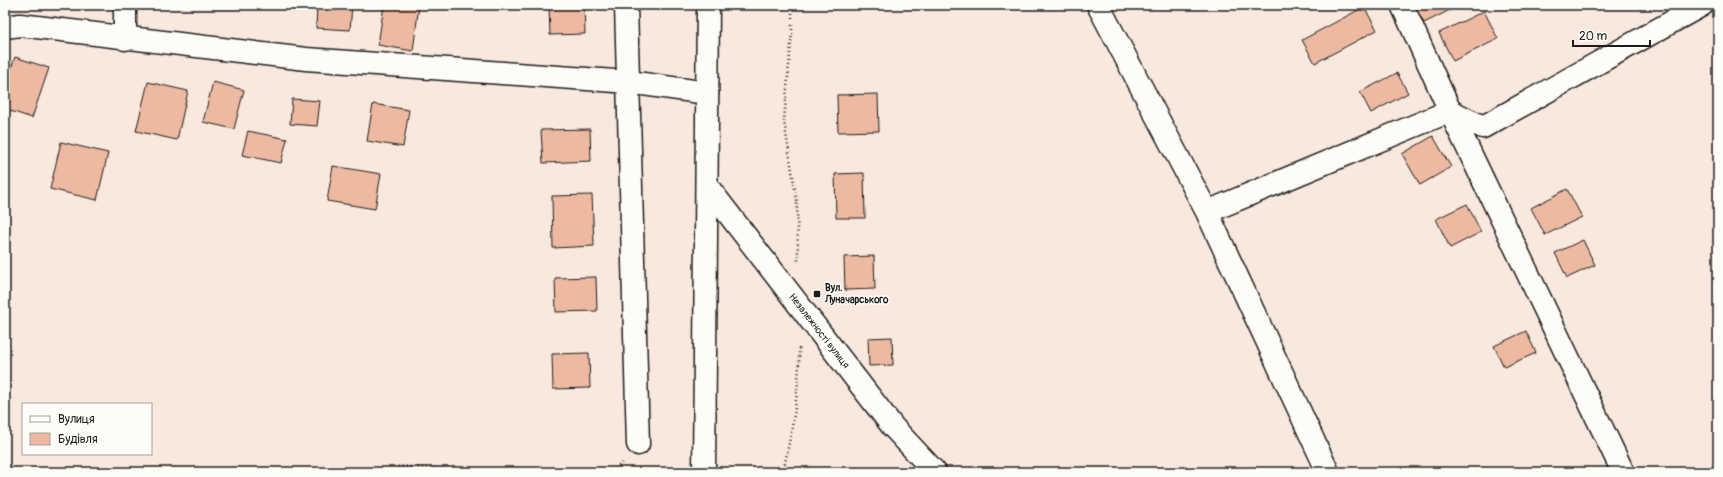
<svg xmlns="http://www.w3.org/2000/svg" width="1723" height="477" font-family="Pangolin,sans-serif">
<rect width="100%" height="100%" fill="#f8e8dd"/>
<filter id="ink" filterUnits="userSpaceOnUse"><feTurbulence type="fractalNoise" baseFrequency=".025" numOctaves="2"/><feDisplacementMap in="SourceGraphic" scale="8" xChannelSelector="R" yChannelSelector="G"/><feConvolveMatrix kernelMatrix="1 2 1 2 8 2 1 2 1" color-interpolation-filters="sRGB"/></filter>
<g filter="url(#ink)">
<path fill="#eeb9a1" stroke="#1c1c1c" d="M317,5H352L350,30L316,28Z
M384,5H419L413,51L378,45Z
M584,5L585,34L550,35L549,7Z
M1414,5H1452L1454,8L1424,23Z
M1364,7L1377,30L1315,63L1302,40Z
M1484,11L1498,39L1453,61L1439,33Z
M15,57L49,68L32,118L5,109V86Z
M1397,73L1408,93L1371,113L1360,92Z
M148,82L188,91L177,140L136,131Z
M213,82L244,90L234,129L203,122Z
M878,94L879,131L838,132L837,95Z
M292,99L320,101L317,126L290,124Z
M373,104L409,110L403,147L367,141Z
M590,129L591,161L543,163L541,130Z
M248,131L287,139L281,163L242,155Z
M1433,136L1451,167L1420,185L1402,154Z
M61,142L108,153L97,200L50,189Z
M333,166L381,174L375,209L327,201Z
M864,173L865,218H836L835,174Z
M1567,189L1582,217L1545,235L1531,208Z
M592,195L594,246L553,248L552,196Z
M1467,204L1481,232L1450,248L1436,219Z
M1583,240L1595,265L1567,278L1555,253Z
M874,256L875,289L845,290L844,257Z
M596,277L597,311L556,312L555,278Z
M1526,331L1536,353L1504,367L1494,346Z
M892,337L893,365L869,366L868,338Z
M589,353L590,388L553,389L552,354Z
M835,470V472H808V471Z"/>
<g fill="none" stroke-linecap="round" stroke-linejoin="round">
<g stroke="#1c1c1c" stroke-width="25">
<path id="minor" d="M626,5L638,444
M1098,5L1207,212L1328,472
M1402,5L1450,111L1623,472
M5,27L20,25L306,59L629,82L707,93
M125,39V5
M707,186L893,427L935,472
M1207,212L1450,111L1483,127L1702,5"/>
</g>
<g stroke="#1c1c1c" stroke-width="25">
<path id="highway" d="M704,472L708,5"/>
</g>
<path stroke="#1c1c1c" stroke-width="2.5" stroke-dasharray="1 3" stroke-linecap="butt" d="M792,5V32L784,121L797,202L798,263
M392,472L399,466L474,472
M613,472L623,461
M783,472C792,430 800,389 799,346"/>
<use href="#minor" stroke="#fdfcf7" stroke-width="22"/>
<use href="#highway" stroke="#fdfcf7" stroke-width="22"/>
</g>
</g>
<rect fill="#1c1c1c" stroke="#fdfcf7" stroke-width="1.5" x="813" y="290" width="8" height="8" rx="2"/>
<g text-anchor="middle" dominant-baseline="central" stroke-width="3" stroke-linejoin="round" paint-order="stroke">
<g font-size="10" font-weight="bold" fill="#1c1c1c" stroke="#fdfcf7" text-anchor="start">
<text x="825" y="288">Вул.<tspan x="825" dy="12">Луначарського</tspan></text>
</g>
<g font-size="10" fill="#1c1c1c" stroke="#fdfcf7">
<text transform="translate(819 331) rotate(52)">Незалежності вулиця</text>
</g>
</g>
<rect width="1723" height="477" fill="none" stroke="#fdfcf7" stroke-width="20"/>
<rect x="10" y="10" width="1703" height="457" fill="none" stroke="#1c1c1c" stroke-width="1.5" filter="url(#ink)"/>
<rect x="22" y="403" width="130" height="52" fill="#fdfcf7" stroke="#a3a29f"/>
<rect x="30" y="416" width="20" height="6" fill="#fdfcf7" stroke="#a3a29f"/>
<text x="58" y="423" font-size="12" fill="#1c1c1c">Вулиця</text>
<rect x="30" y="433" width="20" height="12" fill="#eeb9a1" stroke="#a3a29f"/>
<text x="58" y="443" font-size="12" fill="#1c1c1c">Будівля</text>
<path d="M1573 40v6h77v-6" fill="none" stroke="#1c1c1c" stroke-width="2"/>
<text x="1579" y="40" font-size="12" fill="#1c1c1c" stroke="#fdfcf7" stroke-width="3" paint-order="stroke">20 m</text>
</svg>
